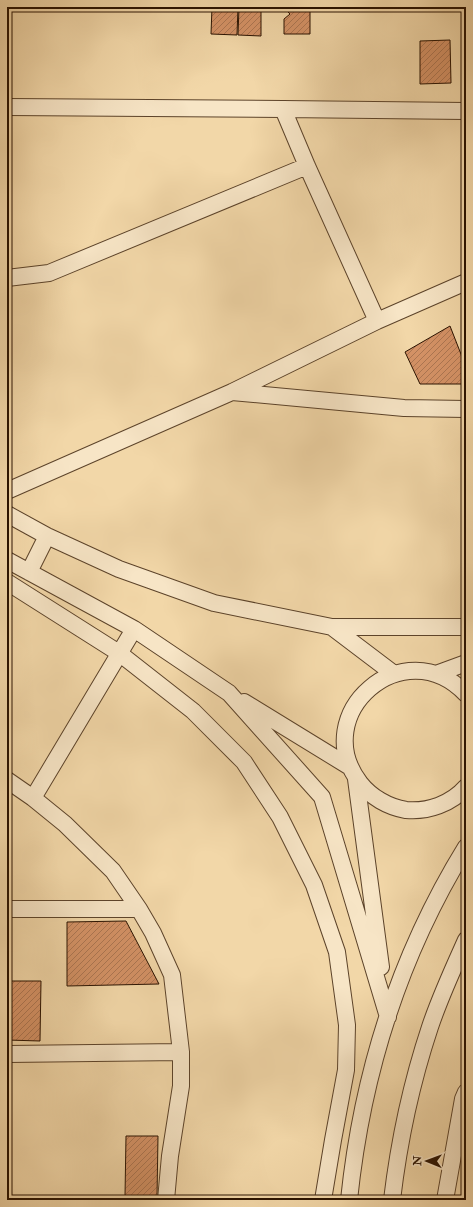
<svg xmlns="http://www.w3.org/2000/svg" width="473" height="1207" font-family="'IM FELL Double Pica',serif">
<defs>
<pattern id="building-hatch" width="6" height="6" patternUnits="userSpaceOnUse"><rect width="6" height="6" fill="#d49266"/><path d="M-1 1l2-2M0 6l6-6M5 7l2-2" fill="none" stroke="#ac7652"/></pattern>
</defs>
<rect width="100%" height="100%" fill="#f2d7a8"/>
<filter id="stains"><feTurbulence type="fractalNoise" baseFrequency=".005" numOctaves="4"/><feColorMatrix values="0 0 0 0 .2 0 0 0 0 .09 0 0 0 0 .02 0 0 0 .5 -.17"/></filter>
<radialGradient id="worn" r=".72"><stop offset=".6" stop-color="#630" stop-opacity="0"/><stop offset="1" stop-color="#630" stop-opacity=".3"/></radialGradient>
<path fill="url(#building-hatch)" stroke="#2a1200" d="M212,7H238L237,35L211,34Z
M239,7H261V36L238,35Z
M286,7H310V34H284V19L290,14L287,11Z
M450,40L451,83L420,84V41Z
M450,326L466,367V384H420L405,352Z
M126,921L159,984L67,986V922Z
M7,981H41L40,1041L7,1040Z
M126,1136H158L157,1197L125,1196Z"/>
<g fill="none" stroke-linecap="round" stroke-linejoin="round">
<g stroke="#5c432a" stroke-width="18">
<path id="street" d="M7,107L283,109L466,111
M283,109L307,166L377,321
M7,278L49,273L307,166
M232,392L404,408L466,409
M7,491L232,392L377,321L466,282
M7,514L47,536L119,569L214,603L332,627H466
M7,560L134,629L229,693L322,797L388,1017
M29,572L47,536
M7,582L119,653L193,711L244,762L280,817L314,885L337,952L347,1025L346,1070L333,1140L323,1200
M332,627L394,674
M436,674L466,663
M466,694C404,629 307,714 360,783C371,797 388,807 406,810C428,812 451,804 466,787
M244,702L350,767
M356,779L381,967
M7,780L33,798L65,824L113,871L139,909L153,933L172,975L181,1052V1086L170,1156L166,1200
M33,798L134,629
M7,909H139
M7,1054L181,1052
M349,1200C362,1075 400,954 466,847
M392,1200C399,1141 411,1084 430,1027C440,997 453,969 466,940
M445,1200L463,1099L466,1092"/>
</g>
<use href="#street" stroke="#f7e5c6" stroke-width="16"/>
</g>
<rect width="473" height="1207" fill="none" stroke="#f2d7a8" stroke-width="24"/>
<rect x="8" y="8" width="457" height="1191" fill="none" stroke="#2a1200" stroke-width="2"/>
<rect x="12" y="12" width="449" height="1183" fill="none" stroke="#2a1200"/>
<g transform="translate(427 1161) rotate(271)" stroke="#f7e5c6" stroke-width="3" paint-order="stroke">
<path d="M0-3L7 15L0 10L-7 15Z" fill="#2a1200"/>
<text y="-6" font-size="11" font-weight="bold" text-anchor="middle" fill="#2a1200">N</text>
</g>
<rect width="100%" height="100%" filter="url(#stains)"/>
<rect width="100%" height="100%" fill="url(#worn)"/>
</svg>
